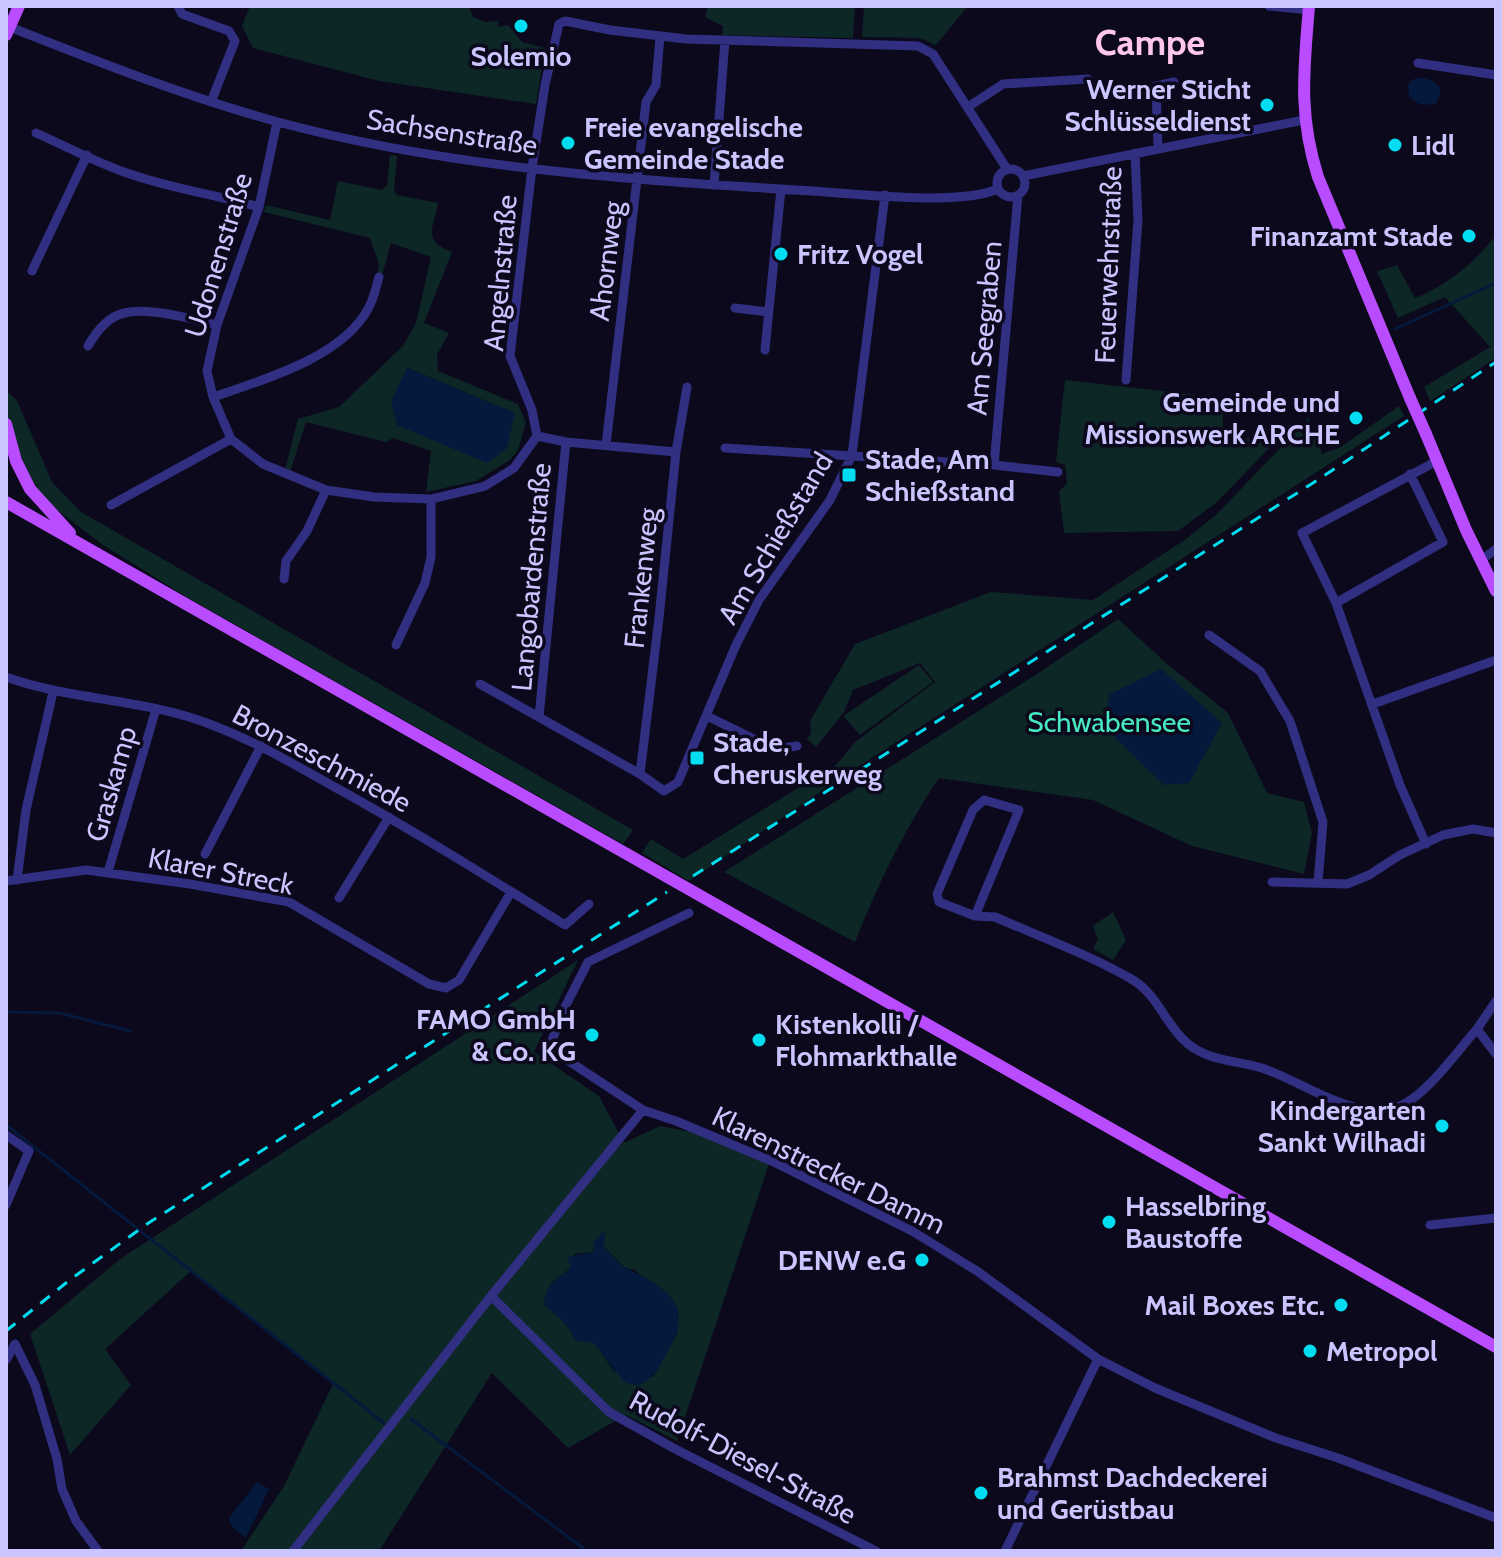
<svg xmlns="http://www.w3.org/2000/svg" width="1502" height="1557" font-family="Cabin,sans-serif">
<rect width="100%" height="100%" fill="#0c091d"/>
<path fill="#0c2726" fill-rule="evenodd" d="M250,6H469L473,17L486,22L498,21V27L508,25L522,42L545,48L536,104L379,81L253,48L242,26Z
M708,6H855L853,38L722,35L723,26L705,17Z
M864,6H968L936,45L920,38L862,37Z
M390,155L397,156L394,191L397,195L438,203C433,230 422,240 452,252L424,323L449,333L437,355L438,371L518,404L526,423L518,450L510,460L476,481L426,492L431,451L393,438L386,442L306,422L290,472L285,470L298,419L339,407L403,346L416,323L431,257L391,243L382,276L377,275L379,264L370,238L264,212L266,205L330,220L338,181L381,190L387,185ZM408,368L514,413L397,426Z
M1496,235V358L1430,401L1424,387L1490,347L1445,297L1398,318L1377,271L1397,265L1415,298C1445,287 1477,261 1496,235Z
M1065,380L1224,398L1222,437L1277,440L1216,503L1178,531L1064,533L1059,492L1067,483L1065,465L1056,462Z
M6,390L17,401L52,482L81,512L633,830L623,844L190,599L103,545L47,502L23,467L6,414Z
M1399,406L1404,416L845,775L689,881L642,853L651,839L683,859L837,764L855,742L935,682L920,663L853,690L844,712L816,747L807,739L811,733L810,721L855,644L991,592L1093,600L1186,539L1217,514L1309,418L1322,454L1341,447Z
M1118,619L1166,663L1228,713L1267,793L1304,802L1312,833L1304,874L1192,846L1093,800L939,778C904,830 878,884 855,942L724,872L1040,672Z
M919,665L933,682L860,735L843,716Z
M1113,912L1126,940L1113,960L1093,949L1098,939L1093,926Z
M578,960L534,1052L599,1096L624,1143L660,1126L697,1133L769,1164L677,1441L626,1415L568,1448L492,1373L379,1551H241L284,1486L333,1384L191,1271L105,1349L131,1385L70,1455L30,1334L120,1259ZM604,1247L625,1268L635,1270L645,1280L659,1286L677,1334L653,1377L614,1371L594,1342L576,1340C569,1328 562,1313 548,1309C544,1281 554,1283 571,1267L574,1254L593,1252Z"/>
<path fill="#04193c" d="M1418,78C1429,78 1436,81 1441,90L1436,104L1421,105L1409,97L1408,85L1411,80Z
M407,368L515,413L507,448L487,463L397,425L391,401Z
M1161,669L1222,723L1189,783L1164,785L1102,725L1110,694Z
M605,1230L604,1247C611,1253 618,1264 626,1268C662,1286 696,1302 669,1349C659,1367 657,1375 638,1386L624,1382L594,1343L576,1340C566,1322 559,1318 544,1305C545,1284 558,1280 571,1267L567,1257L593,1252L594,1241Z
M257,1482L269,1489L246,1538L232,1527L229,1518Z"/>
<g fill="none" stroke-linecap="round" stroke-linejoin="round">
<path stroke="#04193c" stroke-width="3" d="M1395,329L1496,283
M6,1012L60,1013L130,1031
M6,1125L384,1423
M411,1419L587,1551"/>
<path stroke="#312f81" stroke-width="9" d="M178,6L182,14L229,31L235,41L211,102
M1269,6L1309,10
M10,27C98,62 187,97 278,122C452,169 634,180 812,191C858,194 959,206 998,189
M1418,63L1496,75
M968,107L1003,84L1088,79
M277,122L259,207L217,325L207,371L213,397L231,439L263,464L326,490L374,497L431,499L485,486L514,468L537,436
M36,133C68,147 100,165 133,175C174,189 217,195 259,207
M1158,148L1156,86L1174,82
M997 183a14 14 0 1 1 28 0a14 14 0 1 1-28 0Z
M1023,176L1304,120
M714,185L725,40
M32,271L87,155
M735,308L768,312
M88,346C96,332 107,317 124,313C148,307 193,319 217,325
M765,350L781,189
M1126,380L1138,220L1135,153
M213,397C263,380 344,357 369,307C374,298 376,287 379,277
M537,436L532,410L510,356L532,168L545,85L559,24L565,21L610,30L686,39L918,46L933,54L1007,169
M537,436L566,442L676,452
M606,445L646,102L656,85L660,36
M725,448L994,465L1058,472
M994,465L1018,195
M111,505L231,439
M1480,561L1496,549
M284,579L286,561L307,531L326,490
M1336,603L1443,542L1410,474
M1209,635L1260,671L1290,721L1323,822L1318,883
M396,645L425,583L431,557V499
M6,677C73,701 147,699 212,725C254,741 292,763 331,785C411,829 488,877 565,925L589,904
M480,684L640,774L664,791L678,782L736,645L759,600L830,500L852,455L885,195
M1373,704L1496,660
M707,716L774,749L797,746
M539,717L566,442
M640,774L659,618L676,452L687,387
M1426,844L1400,785L1336,603L1302,533L1437,461
M205,854L261,746
M108,872L156,709
M17,880L26,810L53,692
M6,881L86,870L190,884L289,902L429,984L446,988L459,980L511,892
M1272,882L1347,884L1369,875L1400,855L1443,835L1473,829L1496,833
M339,898L389,817
M975,916L1019,810L984,800L973,810L937,894L939,902L975,916L995,917C1041,937 1090,955 1133,980C1158,995 1166,1026 1188,1044C1211,1062 1236,1060 1262,1068C1304,1082 1347,1118 1394,1108C1423,1101 1457,1051 1477,1029
M1496,1001L1477,1029L1496,1054
M643,1110L549,1048L566,1005L588,962L689,913
M6,1135L29,1151L6,1205
M1430,1225L1496,1218
M491,1296L609,1412L677,1450L876,1551
M15,1344L35,1385L57,1459L62,1489L76,1521L98,1551
M6,1360L15,1344
M293,1551L491,1296L643,1110L676,1121L774,1162L912,1231L977,1271L1098,1359L1155,1388L1276,1438L1338,1458L1496,1518
M1005,1551L1098,1359"/>
<path stroke="#b94cff" stroke-width="12" d="M1309,6C1304,70 1298,114 1318,177L1410,398
M6,35L19,6
M6,424L16,461L30,489L70,533
M1426,434L1466,530L1496,591
M6,502L1496,1347"/>
<path stroke="#00ddf0" stroke-width="3" stroke-dasharray="12 10" stroke-linecap="butt" d="M693,876L1313,483L1496,362
M6,1331L71,1279L147,1224L667,892"/>
<path stroke="#b94cff" stroke-width="12" d="M1410,398L1426,434"/>
</g>
<g fill="#00ddf0" stroke="#0c091d" stroke-width="3">
<circle cx="521" cy="26" r="8"/>
<circle cx="1267" cy="105" r="8"/>
<circle cx="568" cy="143" r="8"/>
<circle cx="1395" cy="145" r="8"/>
<circle cx="1469" cy="236" r="8"/>
<circle cx="781" cy="254" r="8"/>
<circle cx="1356" cy="418" r="8"/>
<rect x="841" y="467" width="16" height="16" rx="4"/>
<rect x="689" y="750" width="16" height="16" rx="4"/>
<circle cx="592" cy="1035" r="8"/>
<circle cx="759" cy="1040" r="8"/>
<circle cx="1442" cy="1126" r="8"/>
<circle cx="1109" cy="1222" r="8"/>
<circle cx="922" cy="1260" r="8"/>
<circle cx="1341" cy="1305" r="8"/>
<circle cx="1310" cy="1351" r="8"/>
<circle cx="981" cy="1493" r="8"/>
</g>
<g text-anchor="middle" dominant-baseline="central" stroke-width="7" stroke-linejoin="round" paint-order="stroke">
<g font-size="28" font-weight="bold" fill="#cbc5ff" stroke="#0c091d" text-anchor="start">
<text x="521" y="56" text-anchor="middle">Solemio</text>
<text x="1251" y="89" text-anchor="end">Werner Sticht<tspan x="1251" dy="32">Schlüsseldienst</tspan></text>
<text x="584" y="127">Freie evangelische<tspan x="584" dy="32">Gemeinde Stade</tspan></text>
<text x="1411" y="145">Lidl</text>
<text x="1453" y="236" text-anchor="end">Finanzamt Stade</text>
<text x="797" y="254">Fritz Vogel</text>
<text x="1340" y="402" text-anchor="end">Gemeinde und<tspan x="1340" dy="32">Missionswerk ARCHE</tspan></text>
<text x="865" y="459">Stade, Am<tspan x="865" dy="32">Schießstand</tspan></text>
<text x="713" y="742">Stade,<tspan x="713" dy="32">Cheruskerweg</tspan></text>
<text x="576" y="1019" text-anchor="end">FAMO GmbH<tspan x="576" dy="32">&amp; Co. KG</tspan></text>
<text x="775" y="1024">Kistenkolli /<tspan x="775" dy="32">Flohmarkthalle</tspan></text>
<text x="1426" y="1110" text-anchor="end">Kindergarten<tspan x="1426" dy="32">Sankt Wilhadi</tspan></text>
<text x="1125" y="1206">Hasselbring<tspan x="1125" dy="32">Baustoffe</tspan></text>
<text x="906" y="1260" text-anchor="end">DENW e.G</text>
<text x="1325" y="1305" text-anchor="end">Mail Boxes Etc.</text>
<text x="1326" y="1351">Metropol</text>
<text x="997" y="1477">Brahmst Dachdeckerei<tspan x="997" dy="32">und Gerüstbau</tspan></text>
</g>
<g font-size="28" fill="#cbc5ff" stroke="#0c091d">
<text transform="translate(452 132) rotate(9)">Sachsenstraße</text>
<text transform="translate(218 255) rotate(-73)">Udonenstraße</text>
<text transform="translate(606 261) rotate(-83)">Ahornweg</text>
<text transform="translate(1108 265) rotate(-88)">Feuerwehrstraße</text>
<text transform="translate(500 273) rotate(-85)">Angelnstraße</text>
<text transform="translate(984 328) rotate(-85)">Am Seegraben</text>
<text transform="translate(775 538) rotate(-59)">Am Schießstand</text>
<text transform="translate(531 577) rotate(-85)">Langobardenstraße</text>
<text transform="translate(641 578) rotate(-84)">Frankenweg</text>
<text transform="translate(322 758) rotate(28)">Bronzeschmiede</text>
<text transform="translate(111 784) rotate(-74)">Graskamp</text>
<text transform="translate(221 871) rotate(11)">Klarer Streck</text>
<text transform="translate(829 1170) rotate(26)">Klarenstrecker Damm</text>
<text transform="translate(743 1457) rotate(28)">Rudolf-Diesel-Straße</text>
</g>
<g font-size="28" fill="#46eabe" stroke="#0c091d">
<text x="1109" y="722">Schwabensee</text>
</g>
<g font-size="36" font-weight="bold" fill="#ffc7ec" stroke="#0c091d">
<text x="1150" y="42">Campe</text>
</g>
</g>
<rect width="1502" height="1557" fill="none" stroke="#cbc5ff" stroke-width="16"/>
</svg>
